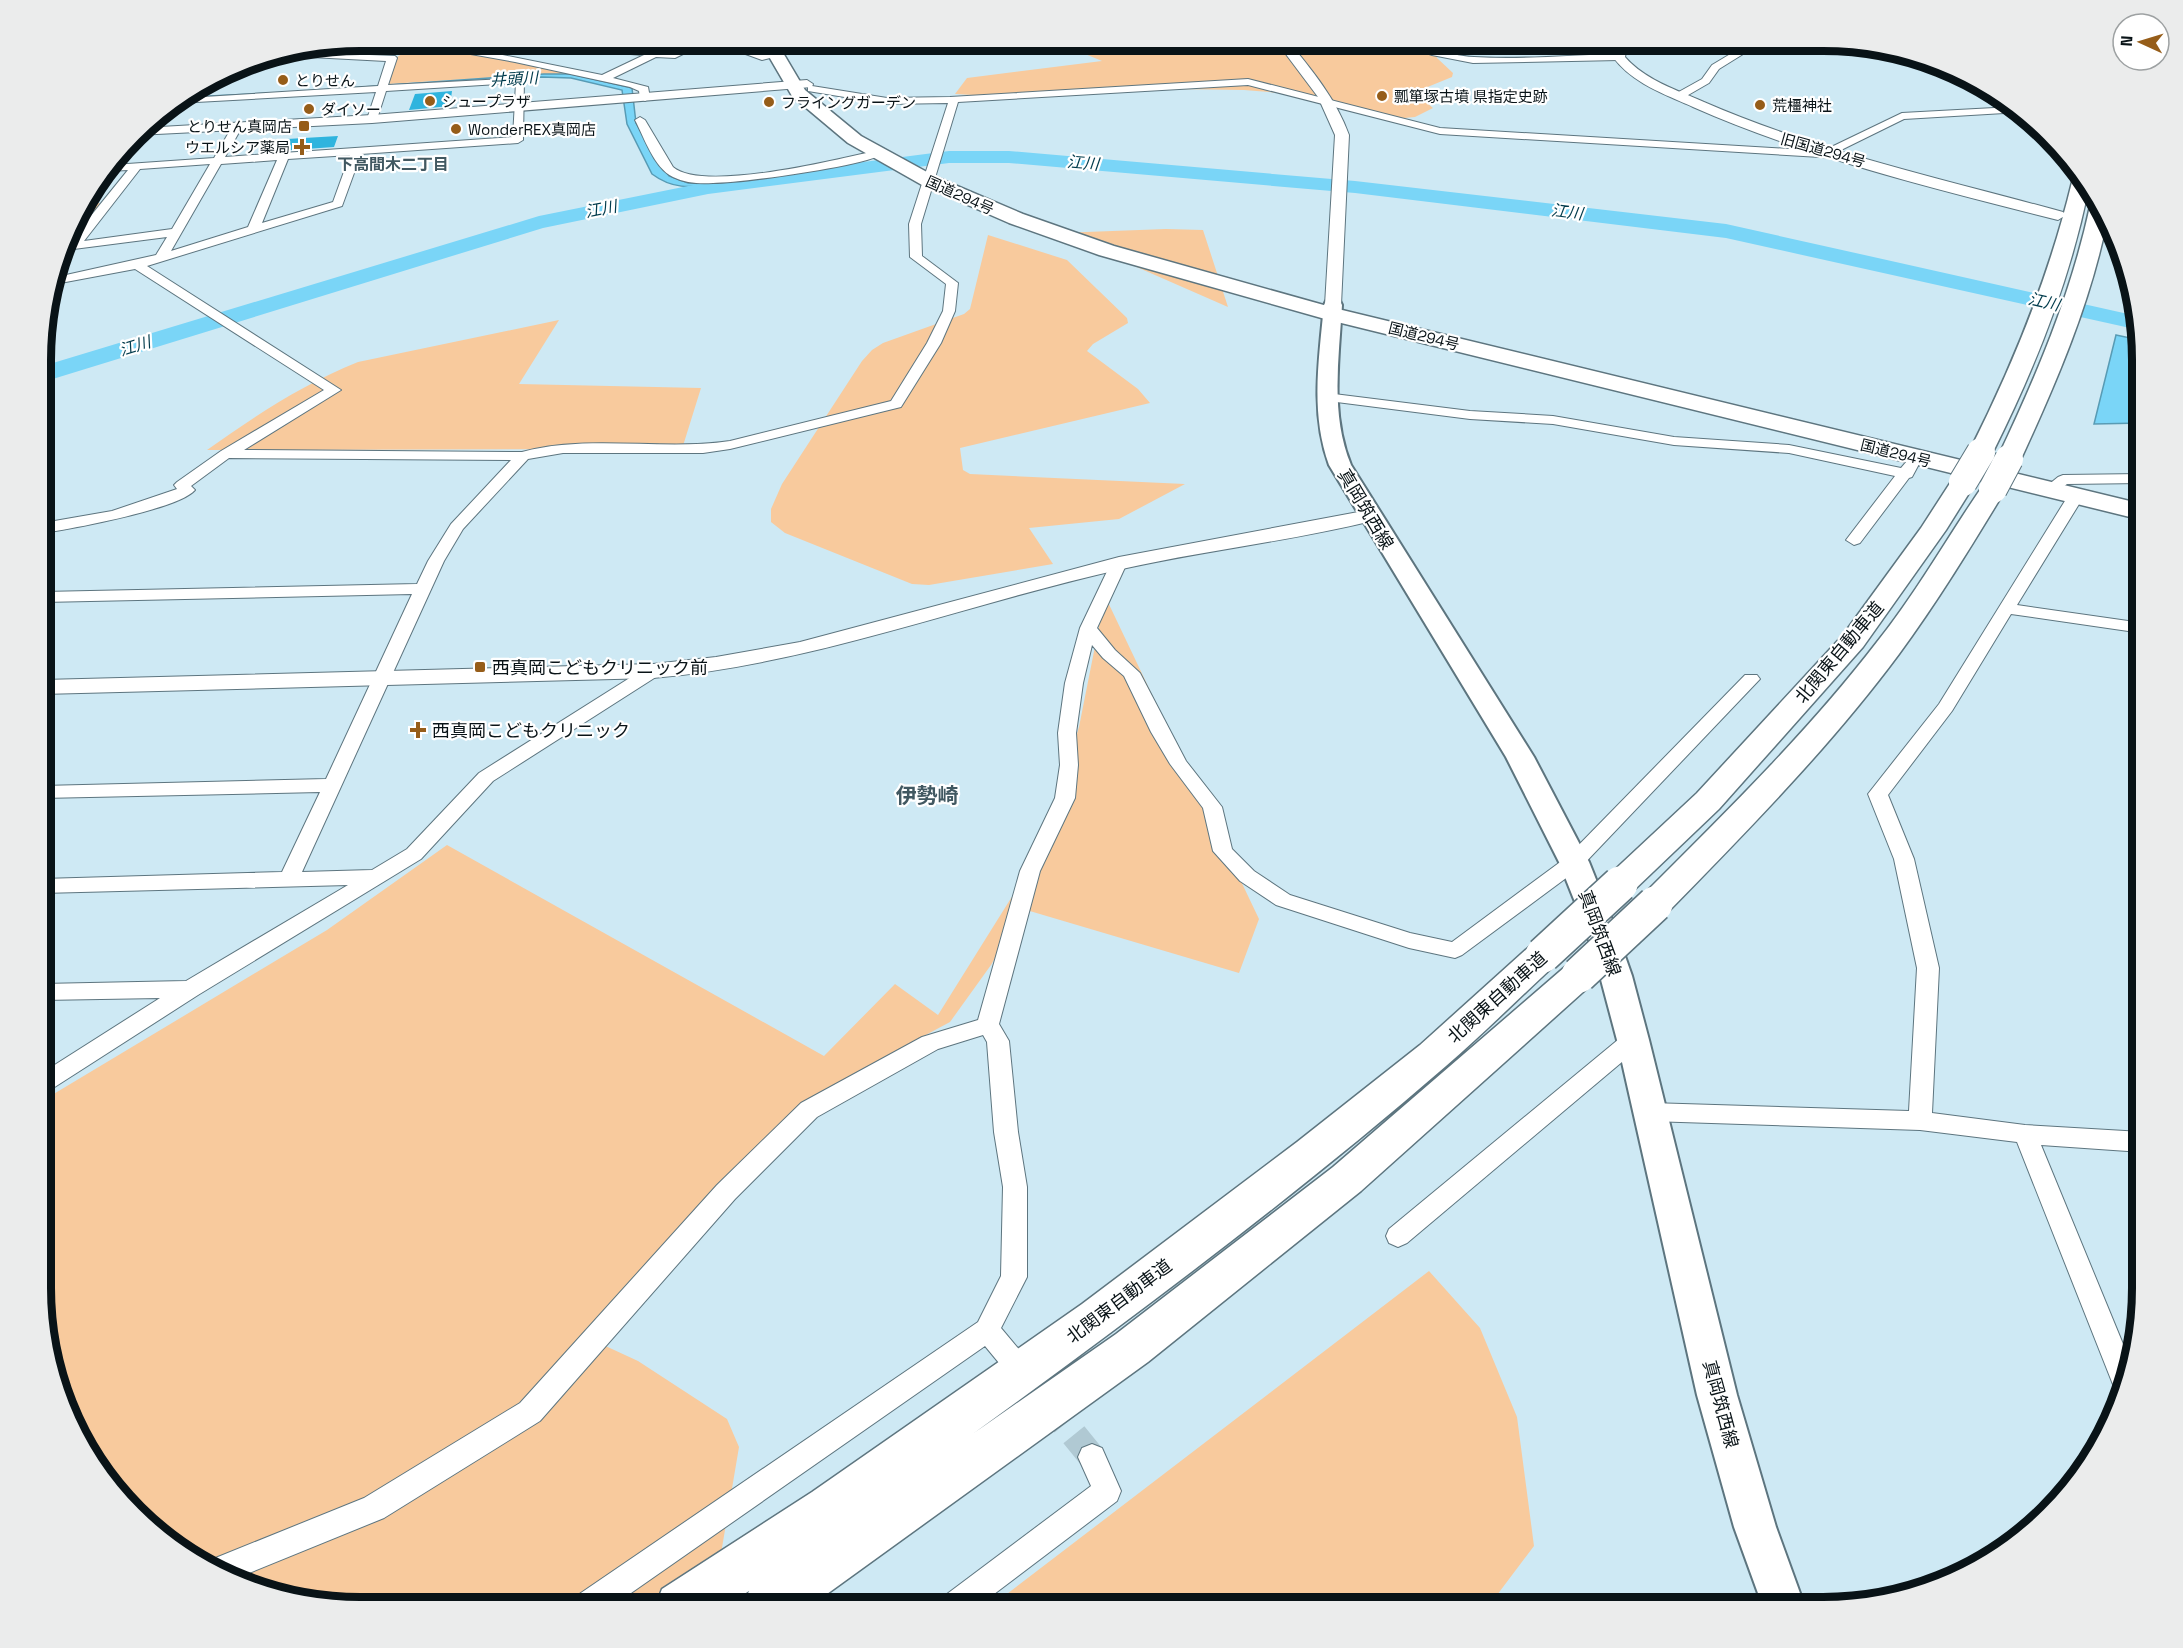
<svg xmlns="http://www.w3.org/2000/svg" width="2183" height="1648" font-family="'Space Grotesk','Noto Sans JP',sans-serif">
<rect width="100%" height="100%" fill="#cee9f4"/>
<path fill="#f8ca9d" d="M1054,41H1432L1437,58L1453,73L1452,77L1425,88L1420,94L1421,98L1433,108L1415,117L1404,118L1280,93L1244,90L1172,89L1008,97L955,94L967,78L1102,61Z
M418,45L517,59L573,74H547L388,84L395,58Z
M102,203L72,242L69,244L82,204Z
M1166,229L1203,230L1228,307L1059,233Z
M988,235L1067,260L1127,318L1128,323L1093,344L1087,351L1138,389L1150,403L960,448L963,470L970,474L1185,484L1119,519L1029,528L1053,564L929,585L912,584L785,533L771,522V509L782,484L862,361L872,350L883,343L964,314L970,309Z
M559,320L519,384L701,388L682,449L207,450C255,416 303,384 358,362Z
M1105,596L1259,919L1239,973L1023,909L991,965L950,1022L851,1075L586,1337L638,1361L727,1419L739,1447L712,1607H340L238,1583L150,1528L74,1430L41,1309L42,1101L327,930L447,845L824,1056L895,984L938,1015L1043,847L1079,727Z
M1429,1271L1480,1328L1517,1417L1534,1546L1488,1607H990Z"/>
<path fill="#7ad5f7" stroke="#589bb4" stroke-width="1.5" d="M544,74H571L632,88L636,123L669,176L688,183L713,184C690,188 672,189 652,174L627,124L622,90L571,78L541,77L185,99L189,97L292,92Z
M2116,335L2140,340L2142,360V423L2094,424Z"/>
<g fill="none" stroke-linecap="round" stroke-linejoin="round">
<path fill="#7ad5f7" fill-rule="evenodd" d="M949,151H1009L1355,181L1726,224L2137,316L2139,330L1726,238L1355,193L1009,163H949L708,194L543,228L43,382V366L539,216L708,182Z"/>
</g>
<path fill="#2fb4de" d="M452,91L450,106L409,110L415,94Z
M338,136L334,147L264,152L270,140Z"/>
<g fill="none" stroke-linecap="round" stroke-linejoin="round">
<path stroke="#b0c9d3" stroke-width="27" stroke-dasharray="27 14" stroke-linecap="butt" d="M1048,1403L1092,1457"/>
<g stroke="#5d757f" stroke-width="2">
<path id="minor" d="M441,41H450L448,44L602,75L644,55L498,44L493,41H534L619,46L671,53L697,41H709L675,58L656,57L613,78L648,87L650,98L645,101L640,98L639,91L630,87L515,62L437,48L435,46Z
M710,41C730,40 745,53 764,54C770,54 772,52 778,56L762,60Z
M1392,41C1420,41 1446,56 1474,57C1522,60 1571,55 1619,54L1624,57L1619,60L1473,63L1432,55Z
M1752,41H1764L1719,69L1709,83L1683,98H1675V94L1702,79L1712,65Z
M1814,41H1843L1874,48L1870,50L1819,44Z
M293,52L395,56L397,58L388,85L524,78L523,140L518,143L361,154L342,206L147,266L341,390L244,450L522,452C587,434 663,451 730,441L891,401L927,343L943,311L946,284L910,257L909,224L948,103L887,104L808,91V87L812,86L887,98L950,97L1248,79L1440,128L1823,151L1902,113L2013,107L2021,112L1904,119L1837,152L1842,155L1837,158L1440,134L1248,85L958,102L921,224L922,256L958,283L955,311L941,343L901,407L730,449L703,453H563L528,459L463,529L444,561L302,872L372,870L407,849L479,773L647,667H659L662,671L659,675L493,781L421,859L198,995L50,1090L42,1093V1073L160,998L42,1000V984L186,981L348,885L42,893V879L282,872L320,792L42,798V786L326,779L412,594L43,602V592L417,584L428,561L451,524L511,460L229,458L191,486L195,490C179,509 71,529 43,533V523L112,511L177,489L174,485L177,482L221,451L324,390L135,269L55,284L57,277L156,255L167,237L66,250L69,243L128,170L108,171L113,165L214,158L232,127L237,124L242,127L225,157L513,137L516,83L386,91L377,119L372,122L367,119L376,92L178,103L188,98L378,86L386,61L273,55ZM350,155L333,202L262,223L288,159ZM277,160L248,227L171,251L221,164ZM210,164L172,229L84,241L140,169Z
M640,117L645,120L673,167C703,193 840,159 879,150L884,153C868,166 740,183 713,183C700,184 685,183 673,177C654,168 644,137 635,120Z
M1326,393L1470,411L1553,416L1674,437L1789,445L1901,468L1907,461L1912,460L1919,464L1912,477L1909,478L1860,543L1854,545L1846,540L1895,476L1789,453L1674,445L1553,424L1470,419L1321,400L1319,397L1321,394Z
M2063,475L2142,474V483L2067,484L2055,493H2045L2042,490L2058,477Z
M2076,491L2084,496L2017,605L2142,623V633L2011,614L1952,711L1888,795L1914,859L1939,968L1932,1113L2025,1125L2142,1132V1152L2041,1145L2130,1361L2122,1393L2116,1391L2112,1382L2017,1142L1920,1130L1650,1121L1642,1119L1638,1112L1642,1105L1650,1103L1909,1111L1917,968L1894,859L1868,794L1939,704L2068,496Z
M1119,558L1127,563L1097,628L1115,650L1140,673L1186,761L1222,807L1232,849L1254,871L1290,895L1410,933L1452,942L1567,857L1745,675H1757L1760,679L1581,867L1462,955L1455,958L1409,948L1276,905L1240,881L1213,851L1203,808L1170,764L1151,732L1124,676L1103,658L1092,645L1083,683L1076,733L1078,765L1075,798L1040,871L999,1024L1009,1041L1018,1132L1027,1187V1277L1001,1328L1022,1353L1026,1361L1022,1369L1013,1373L1004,1369L985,1346L611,1607H570L575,1597L978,1322L1001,1276L1003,1187L994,1132L987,1042L983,1035L938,1049L817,1117L735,1199L540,1421L384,1518L232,1580L206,1564L208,1561L364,1498L520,1403L717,1185L801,1103L922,1037L978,1020L1020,871L1055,798L1060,765L1058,733L1065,683L1080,628L1111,563Z
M1633,1031L1641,1034L1644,1040L1641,1046L1407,1243L1398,1247L1389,1243L1386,1236L1389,1229L1625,1034Z
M1092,1444L1102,1448L1121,1491L1117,1501L977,1607H938L943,1597L1091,1486L1078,1457L1082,1448Z"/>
</g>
<g stroke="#5d757f" stroke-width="2">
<path id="tertiary" d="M1276,41H1288C1312,70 1336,99 1349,135L1341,305L1333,310L1325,305L1335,135L1318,97Z
M1616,41H1628L1625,57C1645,80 1677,90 1704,102C1819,152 1943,179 2063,212L2066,215L2058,220C1935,189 1809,158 1693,107C1664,94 1632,83 1613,57Z
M807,80L813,84L812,87L372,123L137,135L143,128L372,115Z
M2110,226L2113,227L2116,237L2105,234L2102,231Z
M1369,510L1376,512L1379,516L1376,520C1292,541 1206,550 1122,569C965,604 815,664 653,678L42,694L43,680L653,664L716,657L800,642L1119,557Z"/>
</g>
<g stroke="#5d757f" stroke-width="4">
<path id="secondary" d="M1333,299L1340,301L1342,305C1339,359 1330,414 1351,465L1534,757L1589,862L1613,922L1632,976L1649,1040L1737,1395L1776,1527L1805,1607H1763L1734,1527L1697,1395L1617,1040L1600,976L1583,922L1559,862L1506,757L1329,465C1310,413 1319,359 1324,305L1326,301Z"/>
</g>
<g stroke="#5d757f" stroke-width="3">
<path id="trunk" d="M760,41H776L805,90L861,136L936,177L1023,214L1114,246L1338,309L2142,504V520L1325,319L1099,255L1009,223L922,185L848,143L792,96Z"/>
</g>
<g stroke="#5d757f" stroke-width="3">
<path id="motorway" d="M2078,177L2088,191C2069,283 2035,368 1993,452L1990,457L1981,459L1972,457L1969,452C2013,365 2049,277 2072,182Z
M2096,201L2108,216C2091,302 2057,381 2021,459L2018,464L2009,466L2000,464L1997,459C2036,377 2071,295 2090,206Z
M1963,474L1972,477L1976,482L1946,530L1863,647L1719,809L1632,892L1620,896L1608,892L1603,884L1608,876L1697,793L1843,635L1921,528L1954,477Z
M1993,481L2002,484L2006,489C1972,545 1938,601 1899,654C1830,747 1748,830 1667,913L1655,916L1643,913L1638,904L1643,895C1724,814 1807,733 1877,642C1917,592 1948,536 1984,484Z
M1543,942L1556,946L1561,955L1556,964C1519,998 1484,1033 1446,1066C1296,1196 1135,1316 974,1433L1116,1334L1333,1167L1566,966L1579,962L1592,966L1597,975L1592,984L1361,1191L1148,1362L809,1607H742L749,1591L724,1607H655L662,1589L812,1492L1082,1304L1297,1142L1420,1045L1530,946Z"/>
</g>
<use href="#minor" fill="#fff" fill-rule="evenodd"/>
<use href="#tertiary" fill="#fff" fill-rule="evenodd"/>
<use href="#secondary" fill="#fff" fill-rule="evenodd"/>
<use href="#trunk" fill="#fff" fill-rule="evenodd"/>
<use href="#motorway" fill="#fff" fill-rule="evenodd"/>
<g stroke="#5d757f" stroke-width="30" stroke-linecap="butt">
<path id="motorway-bridge-far1" d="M1963,482L1981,452
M1993,489L2009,459"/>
</g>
<g stroke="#5d757f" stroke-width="38" stroke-linecap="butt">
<path id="motorway-bridge" d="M1543,955L1620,884
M1579,975L1655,904"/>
</g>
<use href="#motorway-bridge-far1" stroke="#fff" stroke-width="28"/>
<use href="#motorway-bridge" stroke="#fff" stroke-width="35"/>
</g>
<g fill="#965d19" stroke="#fff" stroke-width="2">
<circle cx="283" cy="80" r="6"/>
<circle cx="1382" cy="96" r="6"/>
<circle cx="430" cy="101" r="6"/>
<circle cx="769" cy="102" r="6"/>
<circle cx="1760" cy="105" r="6"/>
<circle cx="309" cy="109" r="6"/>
<rect x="298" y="120" width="12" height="12" rx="3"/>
<circle cx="456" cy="129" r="6"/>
<path d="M299 138h6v6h6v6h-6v6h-6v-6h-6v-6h6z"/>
<rect x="474" y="661" width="12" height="12" rx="3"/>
<path d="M415 721h6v6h6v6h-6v6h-6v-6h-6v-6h6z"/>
</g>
<g text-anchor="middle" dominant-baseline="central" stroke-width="4.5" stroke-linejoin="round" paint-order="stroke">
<g font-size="15" fill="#091317" stroke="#fff" text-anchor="start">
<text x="295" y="80">とりせん</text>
<text x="1394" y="96">瓢箪塚古墳 県指定史跡</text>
<text x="442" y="101">シュープラザ</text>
<text x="781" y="102">フライングガーデン</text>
<text x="1772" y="105">荒橿神社</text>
<text x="321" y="109">ダイソー</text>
<text x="292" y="126" text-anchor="end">とりせん真岡店</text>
<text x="468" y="129">WonderREX真岡店</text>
<text x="290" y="147" text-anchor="end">ウエルシア薬局</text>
</g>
<g font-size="15" fill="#091317" stroke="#fff">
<text transform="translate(1823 150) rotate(16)">旧国道294号</text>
<text transform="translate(960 195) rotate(24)">国道294号</text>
<text transform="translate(1424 336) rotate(14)">国道294号</text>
<text transform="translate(1896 453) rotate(14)">国道294号</text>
</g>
<g font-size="16" font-style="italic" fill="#003b4c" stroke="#fff">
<text transform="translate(514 79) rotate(-3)">井頭川</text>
<text transform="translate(1083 163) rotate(5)">江川</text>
<text transform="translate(601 209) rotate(-11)">江川</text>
<text transform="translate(1567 212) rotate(7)">江川</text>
<text transform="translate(2044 302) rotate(13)">江川</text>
<text transform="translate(135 346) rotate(-17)">江川</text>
</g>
<g font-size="16" font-weight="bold" fill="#415861" stroke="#fff">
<text x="393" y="164">下高間木二丁目</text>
</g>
<g font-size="18" fill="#091317" stroke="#fff">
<text transform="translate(1366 509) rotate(59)">真岡筑西線</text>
<text transform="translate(1839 652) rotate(-50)">北関東自動車道</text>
<text transform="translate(1600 933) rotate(70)">真岡筑西線</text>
<text transform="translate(1497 997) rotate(-42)">北関東自動車道</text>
<text transform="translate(1119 1301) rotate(-37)">北関東自動車道</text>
<text transform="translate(1721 1404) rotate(75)">真岡筑西線</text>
</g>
<g font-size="18" fill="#091317" stroke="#fff" text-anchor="start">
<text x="492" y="667">西真岡こどもクリニック前</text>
<text x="432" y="730">西真岡こどもクリニック</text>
</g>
<g font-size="21" font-weight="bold" fill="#415861" stroke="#fff">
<text x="927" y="795">伊勢崎</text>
</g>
</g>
<path d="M0 0H2183V1648H0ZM360 51H1823A309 309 0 0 1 2132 360V1288A309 309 0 0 1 1823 1597H360A309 309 0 0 1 51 1288V360A309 309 0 0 1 360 51Z" fill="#ebecec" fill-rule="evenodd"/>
<path fill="none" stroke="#091317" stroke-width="8" d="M360 51H1823A309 309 0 0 1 2132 360V1288A309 309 0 0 1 1823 1597H360A309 309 0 0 1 51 1288V360A309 309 0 0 1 360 51Z"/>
<g transform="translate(2141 42) rotate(274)"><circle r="28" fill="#ffffff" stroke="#9da1a2" stroke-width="1.5"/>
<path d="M0-4.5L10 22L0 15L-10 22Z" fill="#965d19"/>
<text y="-9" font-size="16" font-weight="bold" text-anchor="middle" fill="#091317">N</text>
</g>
</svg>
